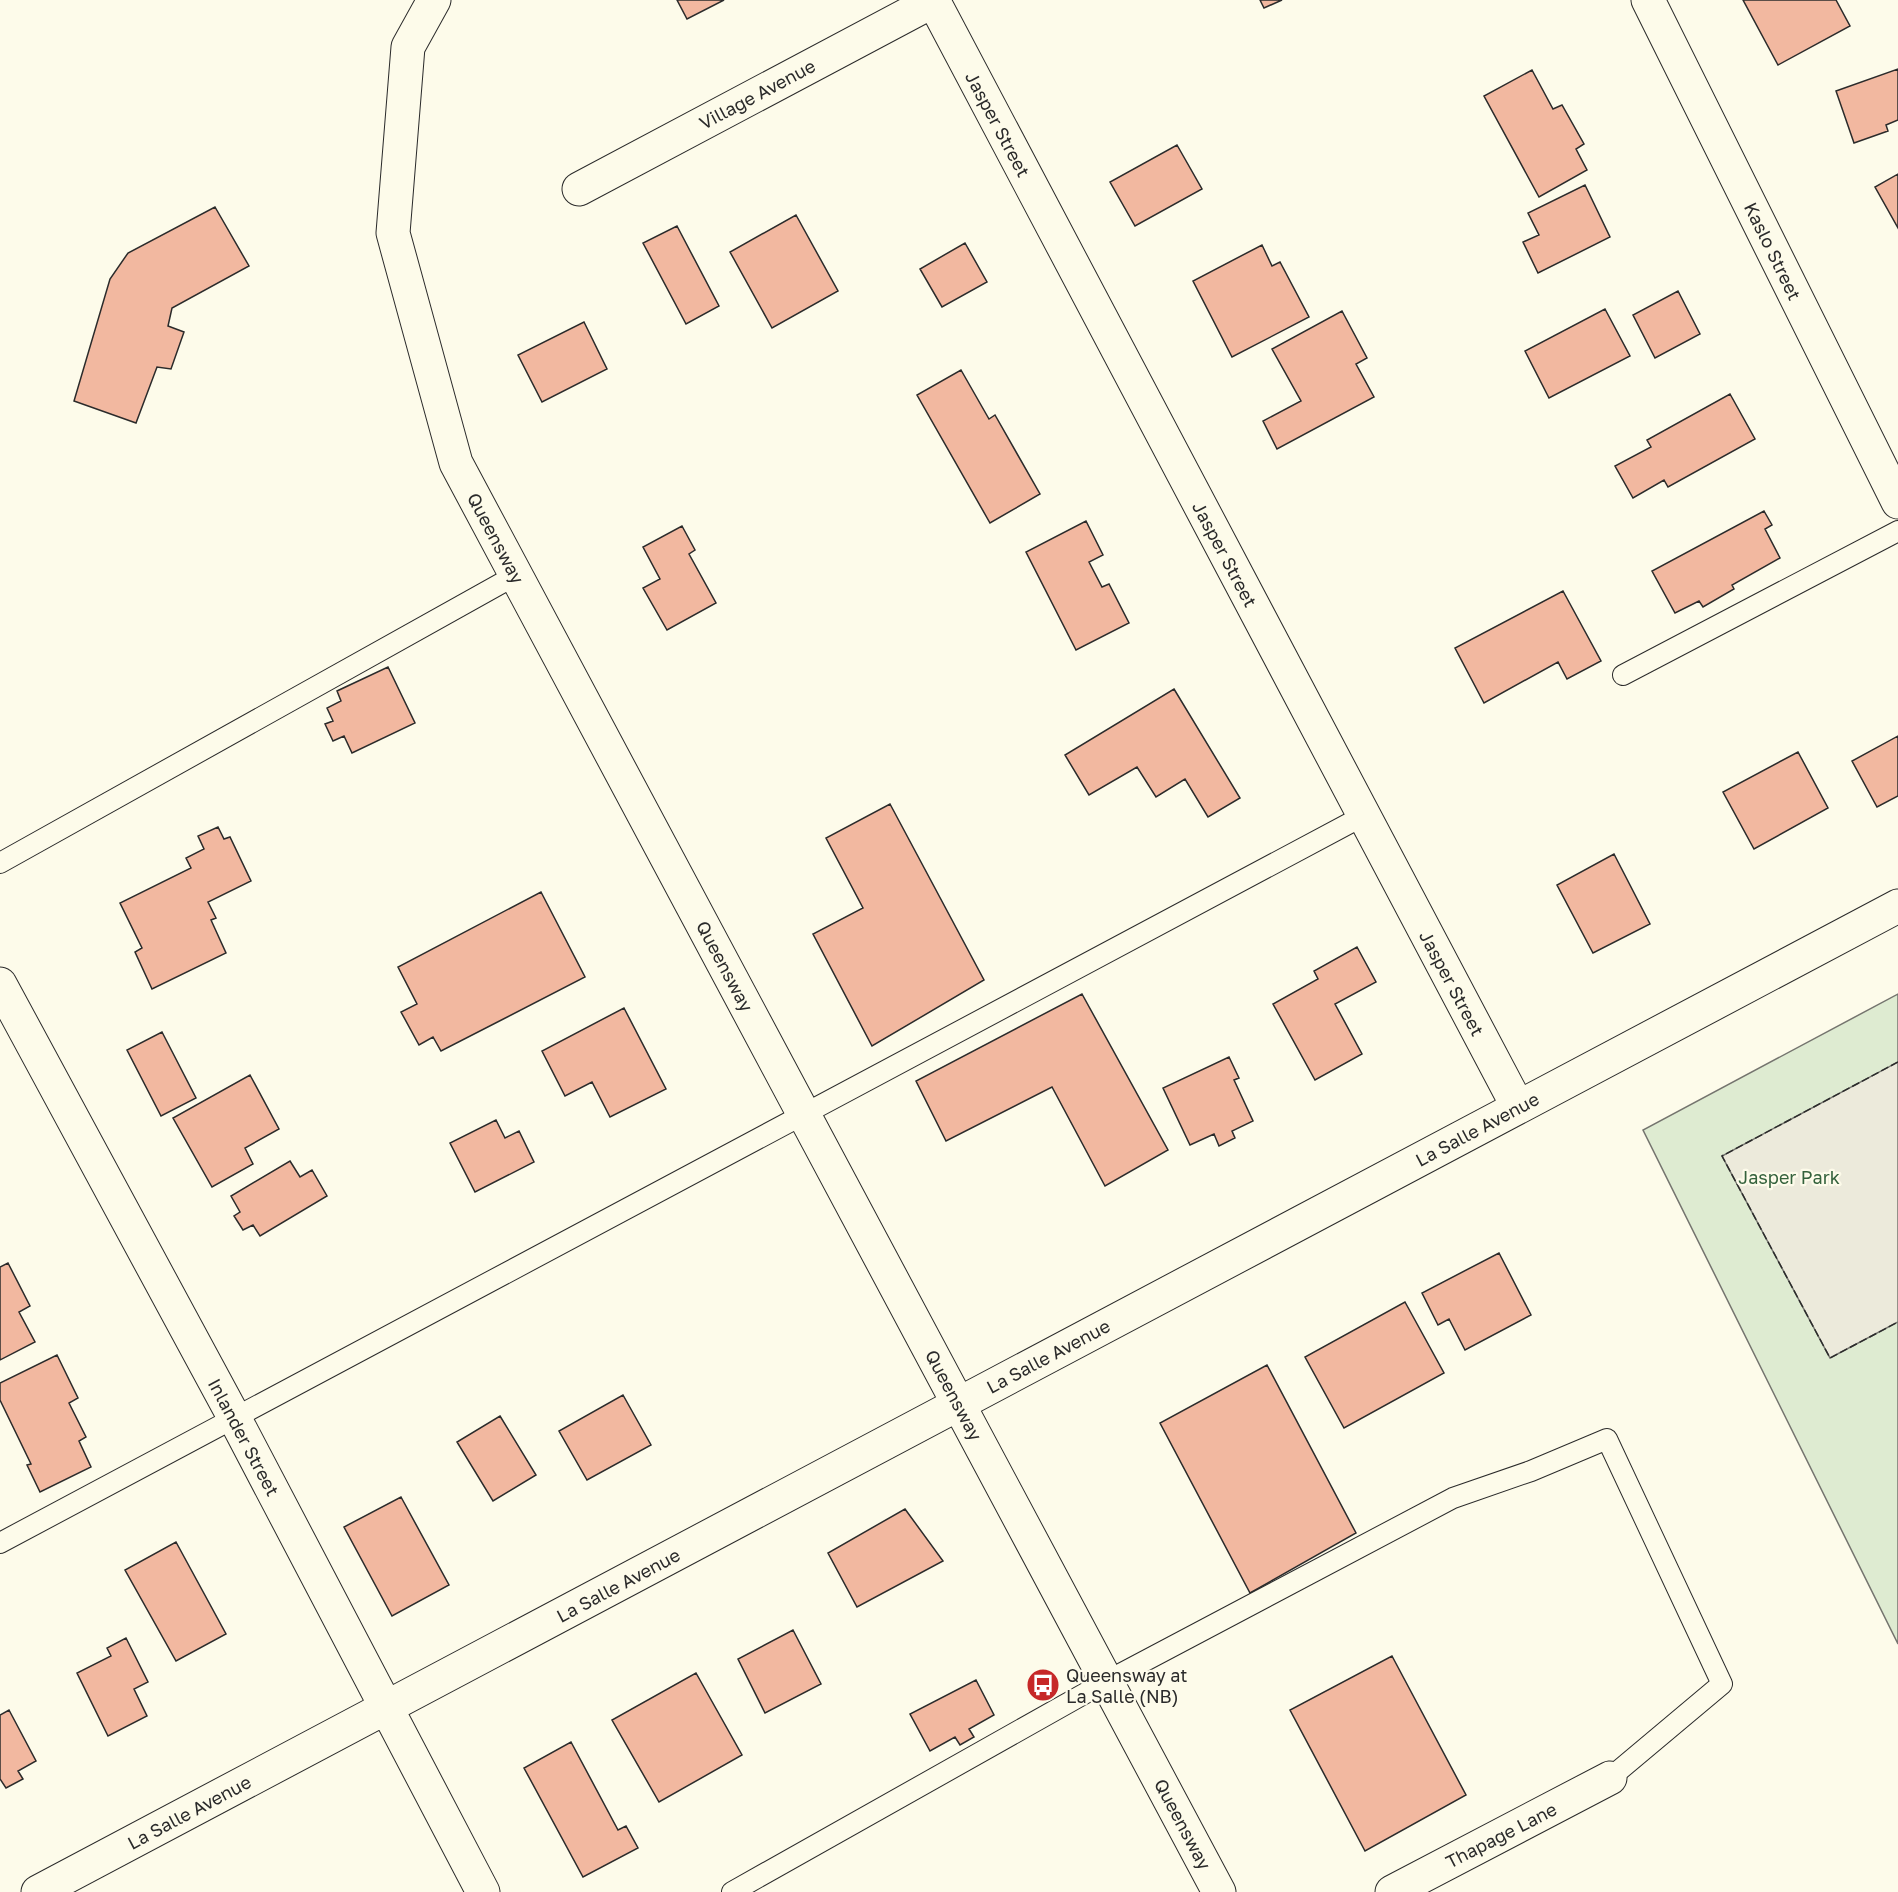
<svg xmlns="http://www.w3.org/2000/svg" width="1898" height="1892" font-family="'Golos Text',sans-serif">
<rect width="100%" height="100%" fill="#fdfbea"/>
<path fill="#deebd1" stroke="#74746e" stroke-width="1.5" d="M1898,994V1644L1643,1130Z"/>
<path fill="#eceadb" stroke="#74746e" stroke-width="1.5" d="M1898,1062V1322L1830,1358L1722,1156Z"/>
<path fill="#f2b8a0" stroke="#2b2b2b" stroke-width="1.5" d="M677,0H724L687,19Z
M1260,0H1282L1264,8Z
M1743,0H1836L1850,26L1778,65Z
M1898,69V120L1886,125L1888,131L1854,143L1836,91Z
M1532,70L1553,109L1562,105L1584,144L1576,149L1587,170L1539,197L1484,96Z
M1177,145L1202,189L1135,226L1110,182Z
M1898,174V228L1875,187Z
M1585,185L1610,237L1538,273L1523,242L1539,235L1528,213Z
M215,207L249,266L172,308L168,326L184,332L171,369L157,367L136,423L74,401L110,279L128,253Z
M796,215L838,291L772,328L730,252Z
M677,226L719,306L686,324L643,243Z
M965,243L987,282L942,307L920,269Z
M1262,245L1272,266L1280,262L1309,317L1232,357L1193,281Z
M1678,291L1700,334L1655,358L1633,315Z
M1605,309L1630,356L1549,398L1525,351Z
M1342,311L1367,358L1356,364L1374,397L1277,449L1263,421L1301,401L1272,349Z
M584,322L607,369L542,402L518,355Z
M961,370L989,419L995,415L1040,494L990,523L917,395Z
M1730,394L1755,439L1668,487L1664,480L1633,498L1615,466L1651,447L1647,440Z
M1764,511L1772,525L1765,529L1780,558L1732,585L1734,589L1703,607L1699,601L1675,613L1652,571Z
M1086,521L1103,555L1089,562L1102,587L1109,584L1129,623L1076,650L1026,552Z
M682,526L695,550L689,554L716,603L667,630L643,588L660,579L643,547Z
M1563,591L1601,661L1567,679L1558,662L1484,703L1455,648Z
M388,667L415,723L352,753L344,736L333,741L325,724L333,721L327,708L341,701L337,691Z
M1174,689L1240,798L1208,817L1185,779L1156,797L1137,767L1089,795L1065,755Z
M1898,736V796L1877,807L1852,761Z
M1798,752L1828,808L1754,849L1723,792Z
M890,804L984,980L872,1046L813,934L863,908L826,838Z
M218,827L224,839L230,837L251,881L208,902L216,918L211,920L226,953L152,989L135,952L142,948L120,903L191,868L186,858L204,849L198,836Z
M1614,854L1650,924L1593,953L1557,885Z
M541,892L585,977L441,1051L433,1037L419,1045L401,1012L417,1004L398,967Z
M1357,947L1376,982L1335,1004L1362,1054L1315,1080L1273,1004L1318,979L1314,971Z
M1082,994L1168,1150L1105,1186L1052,1087L946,1141L916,1081Z
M624,1008L666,1089L610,1117L592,1082L565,1096L542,1051Z
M162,1032L196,1098L161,1116L127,1050Z
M1229,1057L1239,1078L1234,1080L1253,1121L1232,1131L1235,1138L1219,1146L1214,1134L1190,1145L1163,1088Z
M250,1075L279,1129L245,1148L253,1164L212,1187L173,1118Z
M496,1120L505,1138L519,1131L534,1162L475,1192L450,1143Z
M290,1161L300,1177L312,1170L327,1196L260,1236L253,1225L243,1230L234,1216L240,1212L231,1196Z
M1499,1253L1531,1315L1465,1350L1449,1319L1438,1325L1422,1293Z
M8,1263L30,1306L19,1312L35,1342L0,1360V1267Z
M1405,1302L1444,1373L1344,1428L1305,1357Z
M57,1355L78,1398L69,1403L86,1437L79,1441L91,1467L40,1492L27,1465L31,1464L0,1400V1383Z
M1267,1365L1356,1533L1250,1593L1160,1423Z
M623,1395L651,1445L587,1480L559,1431Z
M500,1416L536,1475L493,1501L457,1442Z
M401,1497L449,1585L392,1616L344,1527Z
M905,1509L943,1561L857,1607L828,1553Z
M176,1542L226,1634L176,1661L125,1570Z
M793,1630L821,1684L765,1713L738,1659Z
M126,1638L148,1682L134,1689L147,1716L108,1736L77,1673L111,1656L107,1648Z
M1392,1656L1466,1795L1365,1851L1290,1710Z
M696,1673L742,1755L659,1802L612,1720Z
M976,1680L994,1715L969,1729L974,1737L960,1745L955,1737L930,1751L910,1714Z
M9,1710L36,1761L18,1771L23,1779L6,1788L0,1779V1715Z
M571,1742L618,1830L626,1826L638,1848L583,1877L524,1768Z"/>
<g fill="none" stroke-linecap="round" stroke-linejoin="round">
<g stroke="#2b2b2b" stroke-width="22">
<path id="service" d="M1623,675L1898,531
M0,863L516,575
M0,1543L1363,816
M732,1892L1107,1681L1453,1498L1531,1471L1607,1439L1722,1684L1610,1778"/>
</g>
<g stroke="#2b2b2b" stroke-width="35">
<path id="minor" d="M933,0L1518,1107
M1648,0L1898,502
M579,189L935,0
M0,984L234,1417L483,1892
M38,1892L1898,906
M1392,1892L1610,1778"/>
</g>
<g stroke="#2b2b2b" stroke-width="35">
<path id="secondary" d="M434,0L408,47L393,233L456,463L1219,1892"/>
</g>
<use href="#service" stroke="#fdfbea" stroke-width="20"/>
<use href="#minor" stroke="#fdfbea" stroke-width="33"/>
<use href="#secondary" stroke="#fdfbea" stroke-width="33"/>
<path stroke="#2b2b2b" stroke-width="1.5" stroke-dasharray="8 3" stroke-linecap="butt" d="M1898,1062L1722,1156L1830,1358L1898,1322"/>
</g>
<defs>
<g id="bus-disc" transform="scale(1.725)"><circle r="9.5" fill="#c62828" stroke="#fdfbea"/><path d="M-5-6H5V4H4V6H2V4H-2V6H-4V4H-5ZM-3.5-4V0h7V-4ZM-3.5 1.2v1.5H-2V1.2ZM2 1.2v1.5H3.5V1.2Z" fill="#fff"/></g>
</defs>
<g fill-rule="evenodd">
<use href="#bus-disc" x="1043" y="1685"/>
</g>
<g text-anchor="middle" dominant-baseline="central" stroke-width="4.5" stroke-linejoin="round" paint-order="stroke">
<g font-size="18" fill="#2b2b2b" stroke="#fdfbea">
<text transform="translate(757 94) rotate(-28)">Village Avenue</text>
<text transform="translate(998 124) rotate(62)">Jasper Street</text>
<text transform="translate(1773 251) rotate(64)">Kaslo Street</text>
<text transform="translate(496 538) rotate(62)">Queensway</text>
<text transform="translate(1225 554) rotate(62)">Jasper Street</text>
<text transform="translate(725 966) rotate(62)">Queensway</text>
<text transform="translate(1452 983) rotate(62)">Jasper Street</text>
<text transform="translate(1477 1129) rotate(-28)">La Salle Avenue</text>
<text transform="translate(1048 1356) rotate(-28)">La Salle Avenue</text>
<text transform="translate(954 1395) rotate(62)">Queensway</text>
<text transform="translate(244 1437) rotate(62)">Inlander Street</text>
<text transform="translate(618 1585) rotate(-28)">La Salle Avenue</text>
<text transform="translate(189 1812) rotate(-28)">La Salle Avenue</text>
<text transform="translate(1183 1824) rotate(62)">Queensway</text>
<text transform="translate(1501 1835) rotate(-27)">Thapage Lane</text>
</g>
<g font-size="18" fill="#34623c" stroke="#fdfbea">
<text x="1789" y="1177">Jasper Park</text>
</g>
<g font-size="18" fill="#2b2b2b" stroke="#fdfbea" text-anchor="start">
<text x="1066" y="1675">Queensway at<tspan x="1066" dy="21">La Salle (NB)</tspan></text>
</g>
</g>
</svg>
